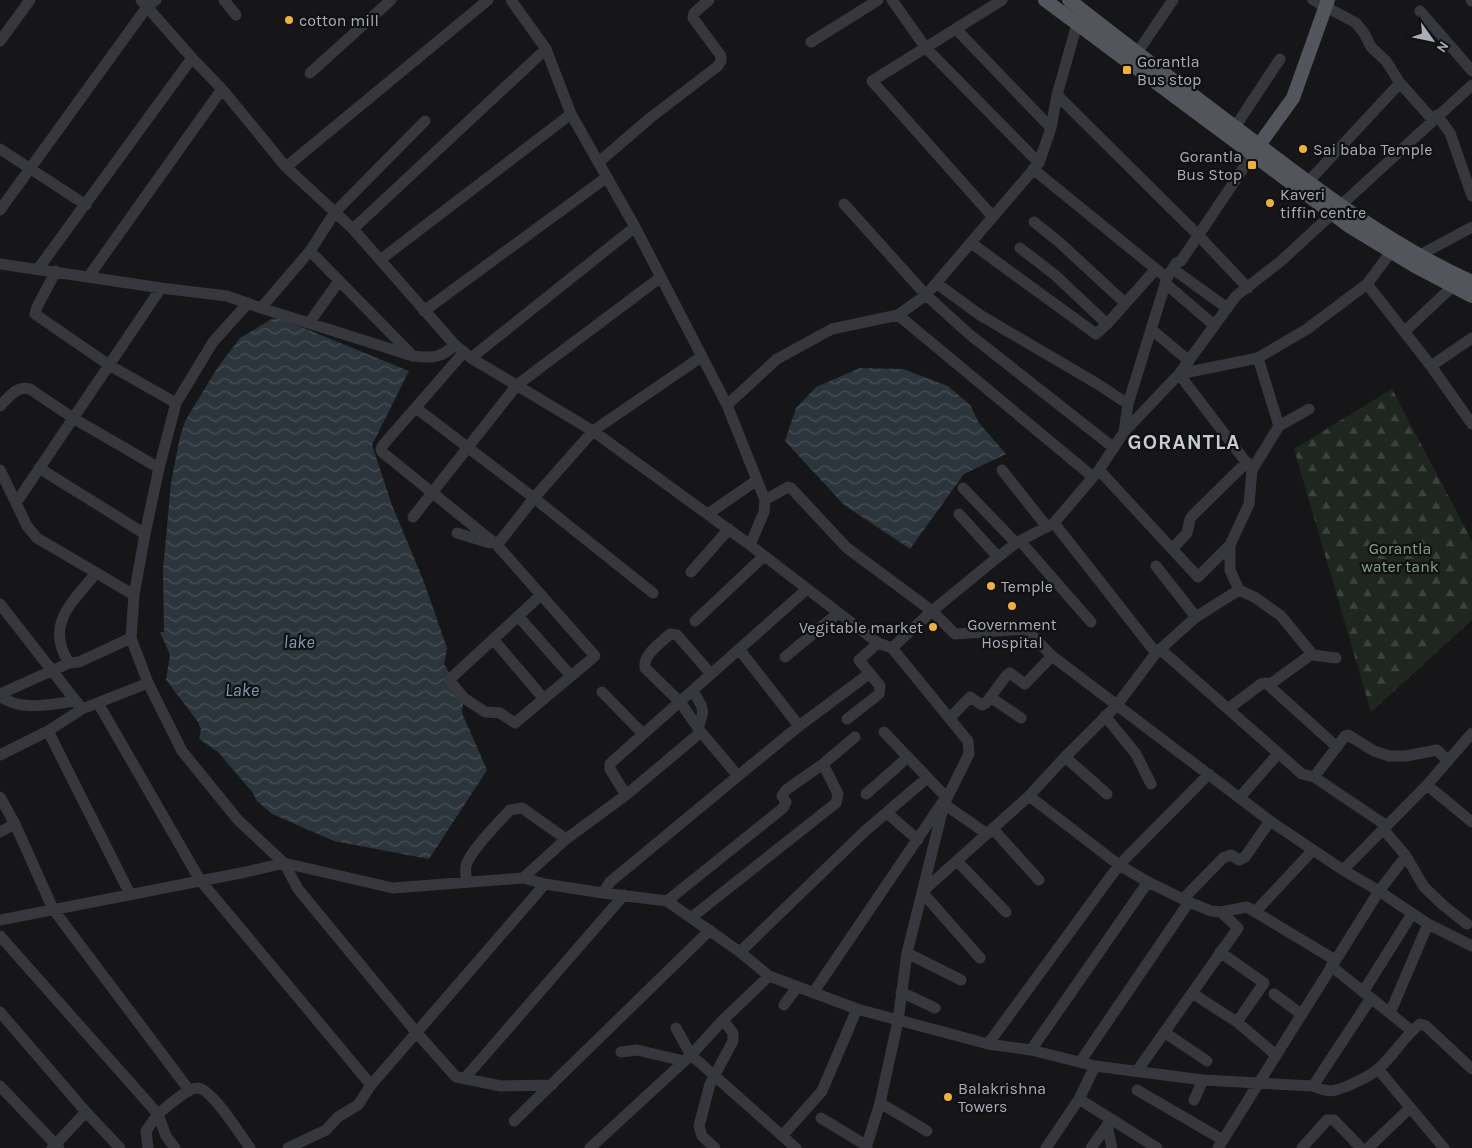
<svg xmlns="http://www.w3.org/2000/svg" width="1472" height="1148" font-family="Karla,sans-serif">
<defs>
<pattern id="forest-firs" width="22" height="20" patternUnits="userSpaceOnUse" patternTransform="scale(1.25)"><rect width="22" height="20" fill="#1e261f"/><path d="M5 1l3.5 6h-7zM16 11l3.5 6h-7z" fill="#3c433d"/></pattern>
<pattern id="water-waves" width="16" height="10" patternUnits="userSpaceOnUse" patternTransform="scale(1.25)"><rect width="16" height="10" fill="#2c353c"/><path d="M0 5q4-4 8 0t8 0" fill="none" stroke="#485056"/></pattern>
</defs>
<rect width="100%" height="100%" fill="#161618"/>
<path fill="url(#forest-firs)" d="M1392,389L1472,541V620L1371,712L1294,449Z"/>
<path fill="url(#water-waves)" d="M279,318L409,371L372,445L392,505L424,582L447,648L444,664L464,698L462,713L487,770L429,859L334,841L272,814L257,801L253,793L218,752L199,739L201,729L198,722L166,680L170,655L160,632H164L163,570L171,483L179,441L185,421L218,367L240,338L272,319Z
M860,368L903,369L948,386L970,405L979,423L1006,454L964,474L910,549L844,505L785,441L796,408L816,387Z"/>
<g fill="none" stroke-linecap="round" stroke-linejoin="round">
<path stroke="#37383d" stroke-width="11" d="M141,0L192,58L222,89L286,167L353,229L455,345L471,358L593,431L750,545L878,643L892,648
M224,0L236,15
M511,0L546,49L571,114L635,227L727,405L765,500L764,512L750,545
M892,0L926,48L1039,163
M1313,0L1356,23L1364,33L1371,47L1386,61L1400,83L1432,119
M1471,0L1472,1
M1420,11L1472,71
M956,29L1051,128
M0,41L30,0
M811,42L878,0
M1137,53L1173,0
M310,73L391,0
M1057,95L1193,230
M1437,115L1450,133L1472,196
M1235,127L1280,59
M0,149L86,205
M599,162L650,118L718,66L721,61V56L693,18L694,13L709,0
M286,167L488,0
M1033,169L1162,274
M1308,182L1400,83
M844,204L926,295L969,334L1114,448
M1340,206L1472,85
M0,210L147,7L156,0
M993,217L872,81L1002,0
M1034,222L1059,242L1125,303
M353,229L546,49
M1198,235L1248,288
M971,243L1096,334L1107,324L1156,269
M1020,248L1055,275L1107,324
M310,251L412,355
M1420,255L1472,227
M380,260L571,114
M0,264L161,288L227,296L261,308L413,356C433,358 439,359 455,345
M38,269L192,58
M1173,269L1227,308
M56,271L37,307L35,314L109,365L176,403
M89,276L222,89
M936,283L980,315L1096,383L1128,404
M1166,284L1214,325
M1367,284L1431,366L1472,424
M248,303L213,342L176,403L159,468L145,534L134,595L131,638L148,683L182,751L238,820L284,863L298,889L416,1032L456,1077L501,1086L552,1085
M261,308L310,251L335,212L425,121
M424,311L607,177
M898,315L1093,477
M309,323L339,281
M1151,329L1189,361
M1404,332L1452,287
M464,352L383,445L381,449L382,452L497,545L595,656L515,723L500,713L485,712L464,698L449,680L541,595
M471,358L635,227
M1431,366L1472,338
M727,405L777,359L832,329L898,315L926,295L1039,163L1051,128L1057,95L1077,24
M0,406C9,397 17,385 30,389L73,418L159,468
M416,408L534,498L497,545
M1279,426L1309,409
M1124,432L1179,374L1236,296L1281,261L1332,214
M39,468L145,534
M0,470L16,503
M1002,470L1047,527
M1099,470L1198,577L1230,545
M1252,470L1179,374L1258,358L1307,329L1367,284L1391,252
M963,488L1016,543
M765,500L788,487L791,488L847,548L932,611L955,634L1026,629L1052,656L1270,821L1343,870L1379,891L1428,924L1472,946
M708,514L757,480
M959,514L998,557
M413,517L517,385L661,277
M1054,523L1156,653
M457,533L490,543
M1021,542L1091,622
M1172,549L1187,533L1190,519L1193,515L1247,462
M1156,566L1196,617
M691,572L729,529
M96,573C73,602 44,624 69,663L79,662L131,638
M1239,590L1256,598L1281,616L1313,655
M653,593L534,498L593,431L701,357
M134,595L37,538L27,526L16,503L161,288
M0,604L82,709L48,731L130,894
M518,616L571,676
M695,621L764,556
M493,639L544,699
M739,649L799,726
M1160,649L1302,774L1314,777L1387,826
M785,657L838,613
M1269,685L1309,656L1313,655L1336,658
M693,691C703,708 706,708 698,728
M602,692L643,734
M0,694L69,663
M0,696C21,712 51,704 76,701
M990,697L1021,718
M98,703L200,880L371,1085L545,884
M82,709L148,683
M1228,709L1261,684L1266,683L1337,747
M1105,716L1136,754L1151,784
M950,718L970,697L982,705L986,703L1006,676L1010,673L1025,684L1052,656
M847,719L879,694L880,686L859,660L878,643
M701,732L680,702L645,668C643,654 661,643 670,634L677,635L711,674
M0,755L48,731
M1065,757L1107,794
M738,776L799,726L870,673
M1314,777L1345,736L1348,735L1374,751L1389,756H1406L1437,750L1448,761
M1427,785L1472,822
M866,794L908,757
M626,795L610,769V764L614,760L807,589
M1029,796L1119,865L1148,882L1189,902L1211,911L1221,912L1247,907L1335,960
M0,797L15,824L53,909L189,1090
M1240,797L1278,754
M944,804L987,834
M887,813L918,840
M993,829L1039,880
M1384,830L1406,856L1424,887L1444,906L1467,924
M0,832L15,824
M957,861L1006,912
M1343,870L1427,785L1472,733
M523,878L566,839L626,795L701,732L738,776L610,882L603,893
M467,882C466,877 465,871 466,866C469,852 499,822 510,810L522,808L566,839
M1183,899L1223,858L1231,855L1239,860L1245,857L1270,821
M667,901L783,808L786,802L782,796L786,790L823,764L855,737
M1256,911L1313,850
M692,917L836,803L838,794L823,764
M0,920L246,872L284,863L393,888L523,878L545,884L603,893L667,901L740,952L769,976L857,1009L988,1044L1031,1050L1095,1066L1203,1080L1313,1086C1329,1093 1333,1092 1350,1085C1359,1080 1369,1077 1377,1070C1393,1057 1403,1037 1420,1024L1426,1026L1472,1069
M0,936L158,1114C167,1107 187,1088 197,1088C211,1087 241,1136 250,1148
M740,952L865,831L927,778
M1220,952L1264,983L1237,1022
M907,953L961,980
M980,958L922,892L1029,796L1065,757L1116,706L1156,653L1196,617L1239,590L1230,570V545L1249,504L1252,470L1279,426L1258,358
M1331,966L1412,1031
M901,992L935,1008
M1363,992L1412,914
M813,993L946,797L884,732
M1192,993L1237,1022L1276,1055
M1274,994L1301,1014
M784,1005L797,987
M0,1012L86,1112L120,1148
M1390,1013L1428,924
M676,1028L691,1055L796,1148
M1164,1032L1207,1061
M988,1044L1119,865L1209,774
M1031,1050L1148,882
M621,1052L637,1050L684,1061
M1080,1062L1189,902
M1378,1069L1444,1148
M1137,1071L1238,928L1221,912
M464,1079L624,895
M0,1086L59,1148
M1313,1086L1371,998
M1137,1090L1223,1140
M1079,1099L1157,1148
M1194,1100L1203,1080
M880,1103L927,1131
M821,1118L867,1146
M514,1121L710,930
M1107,1125L1112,1148
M782,1136L822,1091L857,1009
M52,1148L86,1112
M148,1148L146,1131L158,1114L166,1136L175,1148
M288,1148L326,1130L338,1117L358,1105L371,1085
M590,1148L691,1055L723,1020L769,976
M715,1148L702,1136L699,1126L710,1084L733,1041V1033L723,1020
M866,1148L880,1103L898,1021L907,953L944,804L969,754L968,741L892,648L932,611L998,557L1016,543L1054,523L1099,470L1124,432L1128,404L1167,278L1176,263L1181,261L1257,148
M1046,1148L1079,1099L1095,1066
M1091,1148L1111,1120
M1218,1148L1379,891L1406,856
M1302,1148L1327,1120H1334L1361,1148
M1368,1148L1410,1108"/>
<path stroke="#53555c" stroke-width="14" d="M1045,0L1349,226L1415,266L1472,296
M1069,0C1128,46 1187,91 1247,136C1318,190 1390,245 1472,282
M1259,145L1293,98L1328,0"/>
</g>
<g fill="#f2b134" stroke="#111113" stroke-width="2">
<circle cx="289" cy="20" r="5"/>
<rect x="1122" y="65" width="10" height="10" rx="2.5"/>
<circle cx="1303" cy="149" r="5"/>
<rect x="1247" y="160" width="10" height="10" rx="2.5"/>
<circle cx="1270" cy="203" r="5"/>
<circle cx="991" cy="586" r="5"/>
<circle cx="1012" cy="606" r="5"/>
<circle cx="933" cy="627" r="5"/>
<circle cx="948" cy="1097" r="5"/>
</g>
<g text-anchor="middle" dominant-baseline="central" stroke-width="4.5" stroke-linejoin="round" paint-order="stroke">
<g font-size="16" fill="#a8adb8" stroke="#111113" text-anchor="start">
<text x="299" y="20">cotton mill</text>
<text x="1137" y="61">Gorantla<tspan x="1137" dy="18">Bus stop</tspan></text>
<text x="1313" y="149">Sai baba Temple</text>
<text x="1242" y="156" text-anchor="end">Gorantla<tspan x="1242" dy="18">Bus Stop</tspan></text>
<text x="1280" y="194">Kaveri<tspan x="1280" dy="18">tiffin centre</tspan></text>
<text x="1001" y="586">Temple</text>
<text x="1012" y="624" text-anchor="middle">Government<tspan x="1012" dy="18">Hospital</tspan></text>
<text x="923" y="627" text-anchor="end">Vegitable market</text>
<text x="958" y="1088">Balakrishna<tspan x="958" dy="18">Towers</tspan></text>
</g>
<g font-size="16" fill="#7fa381" stroke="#111113">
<text x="1400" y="548">Gorantla<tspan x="1400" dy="18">water tank</tspan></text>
</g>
<g font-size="18" font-style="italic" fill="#7f9bb3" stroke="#111113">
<text x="299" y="642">lake</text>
<text x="242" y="690">Lake</text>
</g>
<g font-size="21" font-weight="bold" letter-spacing="1" fill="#c9ccd4" stroke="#111113">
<text x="1184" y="442">GORANTLA</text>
</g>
</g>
<g transform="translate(1432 40) rotate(123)" stroke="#111113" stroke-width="4" paint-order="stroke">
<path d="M0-4L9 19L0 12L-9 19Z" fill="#a8adb8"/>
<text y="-8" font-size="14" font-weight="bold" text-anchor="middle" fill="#a8adb8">N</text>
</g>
</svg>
